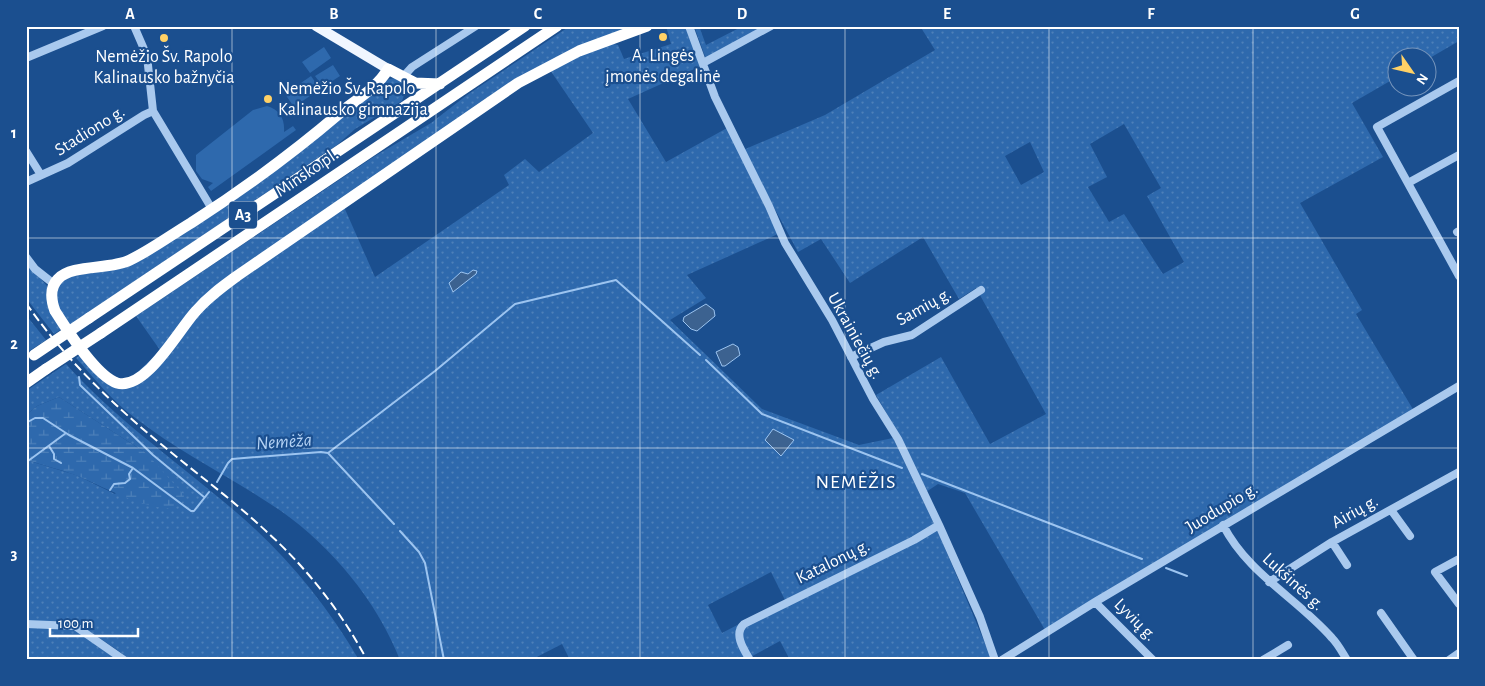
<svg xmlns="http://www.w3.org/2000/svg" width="1485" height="686" font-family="'Alegreya Sans',sans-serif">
<defs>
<pattern id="grass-dots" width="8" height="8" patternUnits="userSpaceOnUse" patternTransform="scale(1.25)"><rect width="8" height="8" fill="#2e69ad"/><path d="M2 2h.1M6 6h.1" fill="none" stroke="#4d80b9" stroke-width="1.8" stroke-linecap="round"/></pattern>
<pattern id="wetland-marsh" width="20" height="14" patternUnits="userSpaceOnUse" patternTransform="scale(1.25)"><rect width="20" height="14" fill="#2e69ad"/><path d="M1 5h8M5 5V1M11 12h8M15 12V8" fill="none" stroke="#4d80b9"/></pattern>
</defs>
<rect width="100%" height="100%" fill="#1b4f8f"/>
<path fill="url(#grass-dots)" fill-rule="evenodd" d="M570,26H632L578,47L222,282L160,350L136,316L375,156L431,123L467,95Z
M666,26H685L701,66L628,99L666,162L727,128L778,234L687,275L706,298L670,320L762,409L859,445L893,438L939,534L992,660H790L780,641L745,660H570L562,644L531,660H400C377,601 332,547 281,511C233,478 180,453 134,417C112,401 94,378 76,358L82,353L122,387L215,298L344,207L375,277L509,185L504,175L525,159L539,172L593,133L550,70L609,43L618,45L624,59L671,44ZM771,572L785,600L722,633L708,605Z
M694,26H699L706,45L743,26H765L706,59Z
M920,26H1459V41L1428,59L1398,58L1397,77L1352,103L1383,157L1300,203L1362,310L1356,314L1414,411L1106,591L1045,630L965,493L938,484L926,492L902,440L876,395L941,357L990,444L1046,414L976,288L959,299L923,237L850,283L821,239L798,252L743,150L825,115L935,50ZM1124,124L1161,188L1147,196L1184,262L1163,274L1124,214L1109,222L1088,187L1107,177L1090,144ZM1030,142L1044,172L1021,185L1005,156Z
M396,78L403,82L406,90L402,101L355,129L337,145L68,326L56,304L57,287L67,277L120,268L389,79Z
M26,261L47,286V296L63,328L54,334L26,298Z
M26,315L46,340L26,353Z
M66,364C119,423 185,467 244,519C290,560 328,607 359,660H128C123,653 114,648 107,643C73,619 67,621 26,621V460L76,475L115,494L146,453L59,397L37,406L26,415V391Z
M64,627L81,633L117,660H26V628Z"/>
<path fill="url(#wetland-marsh)" d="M59,397L146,453L184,495C183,532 91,480 75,475C59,469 42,465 26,460V415L37,406Z"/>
<path fill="#2e69ad" d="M324,47L331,58L310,73L302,62Z
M333,65L340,76L323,87L315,76Z
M311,76L320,89L294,107L285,94Z
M267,106C280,110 285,119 284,132L293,126L296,130L211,191L208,187L213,183L202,179L196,171V155L253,110Z"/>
<path fill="#3c6290" stroke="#9cc4f0" d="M473,270L477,271L476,274L453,292L449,283L461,272L468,274Z
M706,304L714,310L715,316L697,331L691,329L683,321L684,317Z
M733,344L738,347L740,355L725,366H722L716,352Z
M773,429L794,440L781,456L765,440Z"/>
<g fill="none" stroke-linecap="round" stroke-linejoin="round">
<path stroke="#9cc4f0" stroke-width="2" d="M706,360L762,414L902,468
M79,377L80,385L153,455L204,497
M26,423L35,418H43L69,435L133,468L191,511H194L209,492
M49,446L54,454V459L61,463
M328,453L435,371L515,304L616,280L700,355
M28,461L66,433
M922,474L1142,559
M217,482L228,463L232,459L321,452L328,453L394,524
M110,490L114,484L125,483L130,479L129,474L133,468
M400,531L419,552L425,563L444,660
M1166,568L1187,576"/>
<path stroke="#a9c9ee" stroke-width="8" d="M134,26L147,56L153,111L212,209
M689,26L715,97L769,206L785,243L832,320L873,399L898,439L939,525L980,617L995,660
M26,58L103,26
M703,63L771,26
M402,78L412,67L476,26
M1459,81L1377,127L1459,276
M26,151L41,175
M26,182L68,163L144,115L153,111
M1408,183L1459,155
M1457,232L1459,231
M26,257L35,269L54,284
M851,357L884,342L912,335L981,290
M1391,510L1410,536
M1223,525C1248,574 1297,598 1332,638C1338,644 1342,652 1347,660
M1332,542L1347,565
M1459,559L1435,572L1459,604
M1269,582L1332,542L1459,472
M1095,602L1153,660
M1381,613L1414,660
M26,624L75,626L124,660
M750,660C744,650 733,634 744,624L914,540L939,525
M1002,660L1095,602L1459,386
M1263,660L1288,645
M1449,660L1459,653"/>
<path stroke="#f0f6ff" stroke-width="10" d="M316,26L388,69"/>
<path stroke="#fff" stroke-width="11" d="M440,84L415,83L388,69C378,87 356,100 341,112C293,153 244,189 191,223C171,235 151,250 130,260C110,270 72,264 58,279C49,288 51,300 55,311C67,330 96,376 117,383C146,391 179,329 196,311C208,297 222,287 237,276L518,83L579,51L647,26
M89,318L525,26
M101,333L557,26
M26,383L46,369"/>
<path stroke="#fff" stroke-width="2" stroke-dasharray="9 4" stroke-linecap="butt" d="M26,303C62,355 109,401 156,440C193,471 232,499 267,532C307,568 342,613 367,660"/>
<path stroke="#fff" stroke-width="11" d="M34,355L89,318
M46,369L101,333"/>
</g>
<path fill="none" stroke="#fff" stroke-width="1" stroke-opacity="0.55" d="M232,26V660M436,26V660M640,26V660M845,26V660M1049,26V660M1253,26V660M26,238H1459M26,448H1459"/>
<g fill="#ffd166" stroke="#1b4f8f" stroke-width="2">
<circle cx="663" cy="37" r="5"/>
<circle cx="164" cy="38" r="5"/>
<circle cx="268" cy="99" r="5"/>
</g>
<g text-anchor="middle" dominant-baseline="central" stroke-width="4.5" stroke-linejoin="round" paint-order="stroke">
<rect fill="#1b4f8f" stroke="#bbcadd" stroke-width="1" x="229" y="201.5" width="28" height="27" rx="4"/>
<g font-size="16" font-weight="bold" fill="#fff">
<text x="243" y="215">A3</text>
</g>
<g font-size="18" fill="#fff" stroke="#1b4f8f">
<text x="663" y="56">A. Lingės<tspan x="663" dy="21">įmonės degalinė</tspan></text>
<text x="164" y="57">Nemėžio Šv. Rapolo<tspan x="164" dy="21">Kalinausko bažnyčia</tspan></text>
<text x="278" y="89" text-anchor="start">Nemėžio Šv. Rapolo<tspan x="278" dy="21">Kalinausko gimnazija</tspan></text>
</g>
<g font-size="18" fill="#fff" stroke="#1b4f8f">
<text transform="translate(90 131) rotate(-32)">Stadiono g.</text>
<text transform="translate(307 173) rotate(-34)">Minsko pl.</text>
<text transform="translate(924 307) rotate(-29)">Samių g.</text>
<text transform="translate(855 336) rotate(61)">Ukrainiečių g.</text>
<text transform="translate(1222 508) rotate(-31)">Juodupio g.</text>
<text transform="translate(1355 512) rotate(-29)">Airių g.</text>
<text transform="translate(833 562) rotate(-26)">Katalonų g.</text>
<text transform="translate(1293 582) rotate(42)">Lukšinės g.</text>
<text transform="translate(1135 620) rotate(45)">Lyvių g.</text>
</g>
<g font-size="19" font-style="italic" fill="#b5d3f5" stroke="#1b4f8f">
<text transform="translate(284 442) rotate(-4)">Nemėža</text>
</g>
<g font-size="20" letter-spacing="1" fill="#fff" stroke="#1b4f8f">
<text x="856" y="482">NEMĖŽIS</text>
</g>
</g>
<rect width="1485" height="686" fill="none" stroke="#1b4f8f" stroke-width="55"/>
<g transform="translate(1412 72) rotate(124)"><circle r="24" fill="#1b4f8f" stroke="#7695bc"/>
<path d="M0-4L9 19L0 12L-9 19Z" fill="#ffd166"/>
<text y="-8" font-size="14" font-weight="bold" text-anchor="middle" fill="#ffffff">N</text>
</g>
<path d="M50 628v8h88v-8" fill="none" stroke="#ffffff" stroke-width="2.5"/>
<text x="58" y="628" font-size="15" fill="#ffffff" stroke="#1b4f8f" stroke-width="4" paint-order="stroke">100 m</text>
<rect x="28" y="28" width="1430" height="630" fill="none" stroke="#fff" stroke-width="2"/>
<g font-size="16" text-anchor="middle" font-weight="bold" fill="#fff">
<text x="130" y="19">A</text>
<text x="334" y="19">B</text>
<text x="538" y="19">C</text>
<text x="742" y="19">D</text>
<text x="947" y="19">E</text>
<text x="1151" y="19">F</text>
<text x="1355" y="19">G</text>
<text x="14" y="138">1</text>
<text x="14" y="349">2</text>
<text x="14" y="559">3</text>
</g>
</svg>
